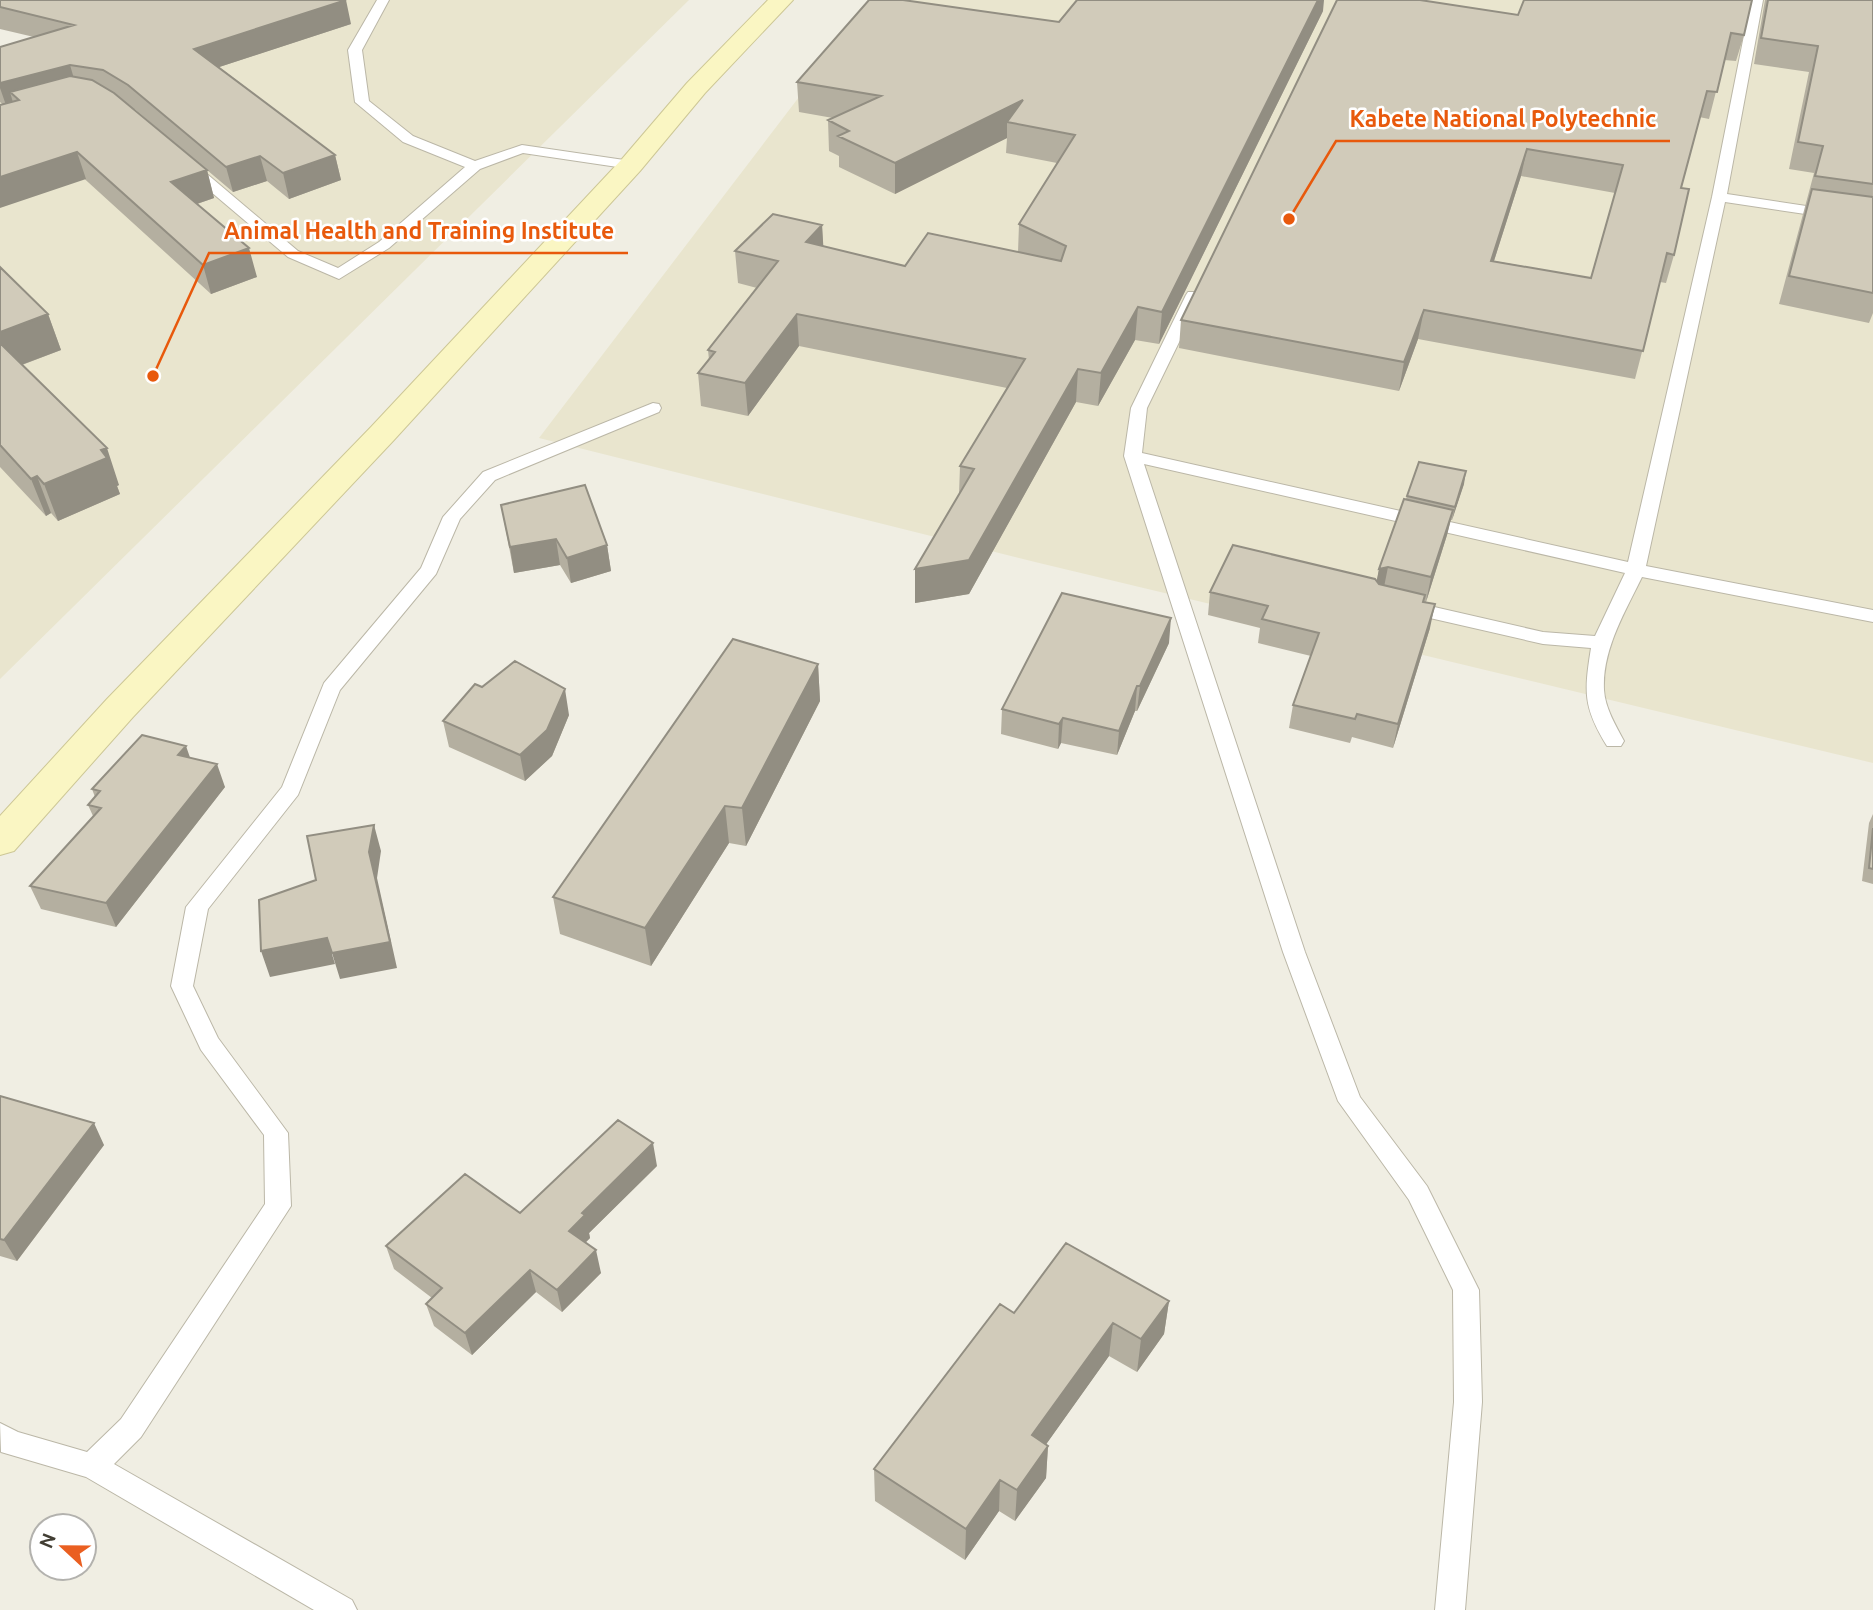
<svg xmlns="http://www.w3.org/2000/svg" width="1873" height="1610" font-family="Ubuntu,sans-serif">
<rect width="100%" height="100%" fill="#f0eee3"/>
<path fill="#e9e5ce" d="M256,0H689L0,679V74Z
M873,0H1873V763L1035,562L539,438Z"/>
<g fill="none" stroke-linecap="round" stroke-linejoin="round">
<g stroke="#bbb7a7" stroke-width="2">
<path id="lane" d="M377,0H389L362,50L369,101L413,136L475,161L522,145L631,161L638,165L631,169L523,153L480,169L389,248L339,279L288,257L184,169L182,166L184,163H194L298,251L338,268L379,242L465,167L403,142L355,102L348,50Z
M1751,0H1763L1727,194L1873,216V224L1725,202L1646,566L1873,610V622L1642,577C1625,612 1602,650 1604,690C1605,708 1616,726 1624,741L1621,746H1607C1583,707 1584,692 1591,648L1543,644L1408,613L1401,611L1399,607L1401,603L1408,601L1543,632L1595,636L1625,573L1144,464L1305,952L1360,1097L1427,1186L1479,1290L1482,1402L1465,1610H1435L1454,1402L1453,1290L1409,1200L1338,1101L1283,952L1124,456L1131,408L1186,295L1188,292H1200L1202,295L1147,408L1142,453L1628,562L1712,197Z
M653,403L659,404L661,408L659,412L495,480L460,519L436,574L340,690L298,795L208,909L193,986L218,1038L288,1133L291,1206L141,1437L114,1464L352,1600L357,1610H314L86,1477L1,1452L0,1423L18,1432L87,1452L121,1419L265,1204L264,1135L201,1050L171,986L186,907L282,787L324,683L421,568L443,517L483,472Z"/>
</g>
<g stroke="#cdc796" stroke-width="2">
<path id="secondary" d="M768,0H793L705,93L640,171L393,441L133,717L14,851L0,855V816L107,699L371,427L622,159L687,83Z"/>
</g>
<use href="#lane" fill="#fff" fill-rule="evenodd"/>
<use href="#secondary" fill="#faf6c3" fill-rule="evenodd"/>
</g>
<path fill="#b4afa0" fill-rule="evenodd" d="M0,0L351,24L219,67L335,155L341,180L289,199L267,181L233,192L207,170L214,198L197,204L257,277L211,294L0,102V47L34,37L0,29ZM132,108L136,110L199,164Z
M1524,0L1744,35L1736,61L1724,60L1709,119L1699,117L1681,188L1674,255L1666,283L1660,282L1635,379L1418,339L1399,391L1179,348L1181,320L1518,15ZM1521,176L1615,193L1591,278L1494,261Z
M1765,0H1873V313L1869,323L1779,304L1814,173L1789,169L1809,72L1754,64Z
M1323,11L1159,344L1135,340L1098,406L1076,402L969,594L915,603L959,494L960,466L1007,388L799,346L748,416L701,406L698,373L709,360L708,350L757,288L738,283L735,251L822,225L823,246L905,266L1018,252L1019,224L1057,163L1006,153L1007,138L895,194L839,167V156L829,151L828,120L833,118L799,112L797,82L1059,22Z
M0,267L48,314L61,350L22,365L119,485L117,486L120,494L58,521L51,513L46,516L0,467Z
M1464,484L1452,520H1451L1447,535L1426,602L1430,628L1393,748L1352,737L1350,743L1289,728L1293,705L1311,656L1258,643L1260,628L1208,615L1210,592L1377,581L1379,569L1407,496Z
M501,505L607,545L611,571L571,583L560,565L514,573Z
M1169,643L1137,711H1135L1117,755L1061,743L1058,749L1001,734L1002,709Z
M818,664L820,701L746,846L729,843L651,966L560,934L553,897Z
M482,687L569,715L552,756L525,781L449,747L443,721Z
M190,758L225,787L116,927L41,909L30,886L93,816L88,805L95,797L92,789Z
M1873,814V884L1862,881L1869,823Z
M0,1096L104,1145L17,1261L0,1256Z
M657,1166L589,1233L590,1238L585,1243L601,1273L562,1312L536,1292L472,1355L434,1326L426,1304L432,1298L394,1269L386,1246L520,1213Z
M1169,1301L1164,1334L1137,1372L1109,1356L1046,1444L1048,1446L1046,1478L1015,1521L999,1511L965,1560L875,1501L874,1469L1014,1313Z"/>
<path fill="#928e82" d="M346,0L351,24L201,73L194,49Z
M1318,0H1324L1323,11L1159,344L1162,312Z
M70,65L77,89L10,92L14,106L7,108L0,88V83Z
M1023,100L1007,122V138L895,194V163Z
M1527,149L1521,176L1485,289L1491,261Z
M77,152L86,179L0,208V177Z
M335,155L341,180L289,199L283,173Z
M260,156L267,181L233,192L226,167Z
M207,170L214,198L179,210L171,182Z
M822,225L824,257L806,242Z
M249,248L257,277L211,294L203,265Z
M1138,307L1135,340L1098,406L1101,373Z
M1424,310L1418,339L1399,391L1404,362Z
M48,314L61,350L5,371L0,357V332Z
M797,314L799,346L748,416L745,383Z
M1078,369L1076,402L969,594L915,603V569Z
M107,448L119,485L117,486L120,494L58,521L44,484L101,450Z
M1466,471L1464,484L1452,520L1455,507Z
M37,476L51,513L46,516L31,479Z
M1453,510L1447,535L1426,602L1431,577Z
M556,539L560,565L514,573L510,547Z
M607,545L611,571L571,583L567,558Z
M1388,567L1383,592L1374,594L1379,569Z
M1435,604L1430,628L1393,748L1398,724Z
M1171,618L1169,643L1137,711L1140,686Z
M818,664L820,701L746,846L742,808Z
M1137,686L1135,711L1117,755L1119,731Z
M565,689L569,715L552,756L525,781L520,755Z
M1063,718L1061,743L1058,749L1059,724Z
M186,746L194,769L178,755Z
M217,764L225,787L116,927L106,903Z
M725,806L729,843L651,966L645,928Z
M374,825L381,851L377,878L397,968L340,979L332,953L369,852Z
M327,938L335,964L270,977L261,951Z
M94,1123L104,1145L17,1261L4,1240Z
M653,1143L657,1166L589,1233L590,1238L574,1254L569,1231L582,1213Z
M596,1250L601,1273L562,1312L557,1290Z
M530,1270L536,1292L472,1355L465,1333Z
M1169,1301L1164,1334L1137,1372L1141,1339Z
M1113,1323L1109,1356L1030,1467L1032,1435Z
M1048,1446L1046,1478L1015,1521L1017,1490Z
M1000,1480L999,1511L965,1560L966,1529Z"/>
<path fill="#d1cbba" stroke="#928e82" stroke-width="2" fill-rule="evenodd" d="M0,0H346L194,49L335,155L283,173L260,156L226,167L128,85L103,70L70,65L0,83V47L74,25L0,7Z
M869,0H903L1059,22L1077,0H1318L1162,312L1138,307L1101,373L1078,369L969,560L915,569L974,469L960,466L1025,359L797,314L745,383L698,373L715,352L708,350L778,261L735,251L773,214L822,225L806,242L905,266L928,233L1061,261L1066,246L1019,224L1075,135L1007,122L1023,100L895,163L838,136L849,131L828,120L881,96L797,82Z
M1337,0H1420L1518,15L1524,0H1752L1744,35L1731,33L1717,92L1707,91L1681,188L1689,189L1674,255L1667,253L1643,351L1424,310L1404,362L1181,320ZM1527,149L1623,165L1591,278L1491,261Z
M1768,0H1873V184L1815,176L1823,146L1798,142L1818,46L1761,38Z
M70,76L92,80L114,93L207,170L171,182L249,248L203,265L77,152L0,177V105L19,100L10,92Z
M1812,189L1873,197V293L1789,276Z
M0,267L48,314L0,332Z
M0,343L107,448L101,450L107,458L44,484L37,476L31,479L0,445Z
M1419,462L1466,471L1455,507L1407,496Z
M585,485L607,545L567,558L556,539L510,547L501,505Z
M1404,499L1453,510L1431,577L1388,567L1379,569Z
M1233,545L1375,579L1379,584L1425,595L1423,602L1435,604L1398,724L1357,714L1355,719L1293,705L1319,633L1262,619L1268,606L1210,592Z
M1062,593L1171,618L1140,686H1137L1119,731L1063,718L1059,724L1002,709Z
M733,639L818,664L742,808L725,806L645,928L553,897Z
M515,661L565,689L547,730L520,755L443,721L475,684L482,687Z
M142,735L186,746L178,755L217,764L106,903L30,886L101,808L88,805L100,791L92,789Z
M374,825L369,852L390,942L332,953L327,938L261,951L259,900L316,880L307,836Z
M1873,828V869L1869,868Z
M0,1096L94,1123L4,1240L0,1239Z
M618,1120L653,1143L582,1213L585,1215L569,1231L596,1250L557,1290L530,1270L465,1333L426,1304L442,1288L386,1246L465,1174L520,1213Z
M1066,1243L1169,1301L1141,1339L1113,1323L1032,1435L1048,1446L1017,1490L1000,1480L966,1529L874,1469L1000,1304L1014,1313Z"/>
<path fill="none" stroke="#e8590c" stroke-width="2.5" d="M1289 219L1336 141H1670M153 376L209 253H628"/>
<g fill="#e8590c" stroke="#fff" stroke-width="2.5">
<circle cx="1289" cy="219" r="7"/>
<circle cx="153" cy="376" r="7"/>
</g>
<g font-size="23" text-anchor="middle" font-weight="bold" fill="#e8590c" stroke="#fff" stroke-width="5" stroke-linejoin="round" paint-order="stroke">
<text x="1503" y="127">Kabete National Polytechnic</text>
<text x="419" y="239">Animal Health and Training Institute</text>
</g>
<g transform="translate(63 1547) rotate(292)"><circle r="33" fill="#ffffff" stroke="#b3b2ae" stroke-width="2"/>
<path d="M0-5L12 26L0 18L-12 26Z" fill="#ea5f21"/>
<text y="-10" font-size="19" font-weight="bold" text-anchor="middle" fill="#423e34">N</text>
</g>
</svg>
